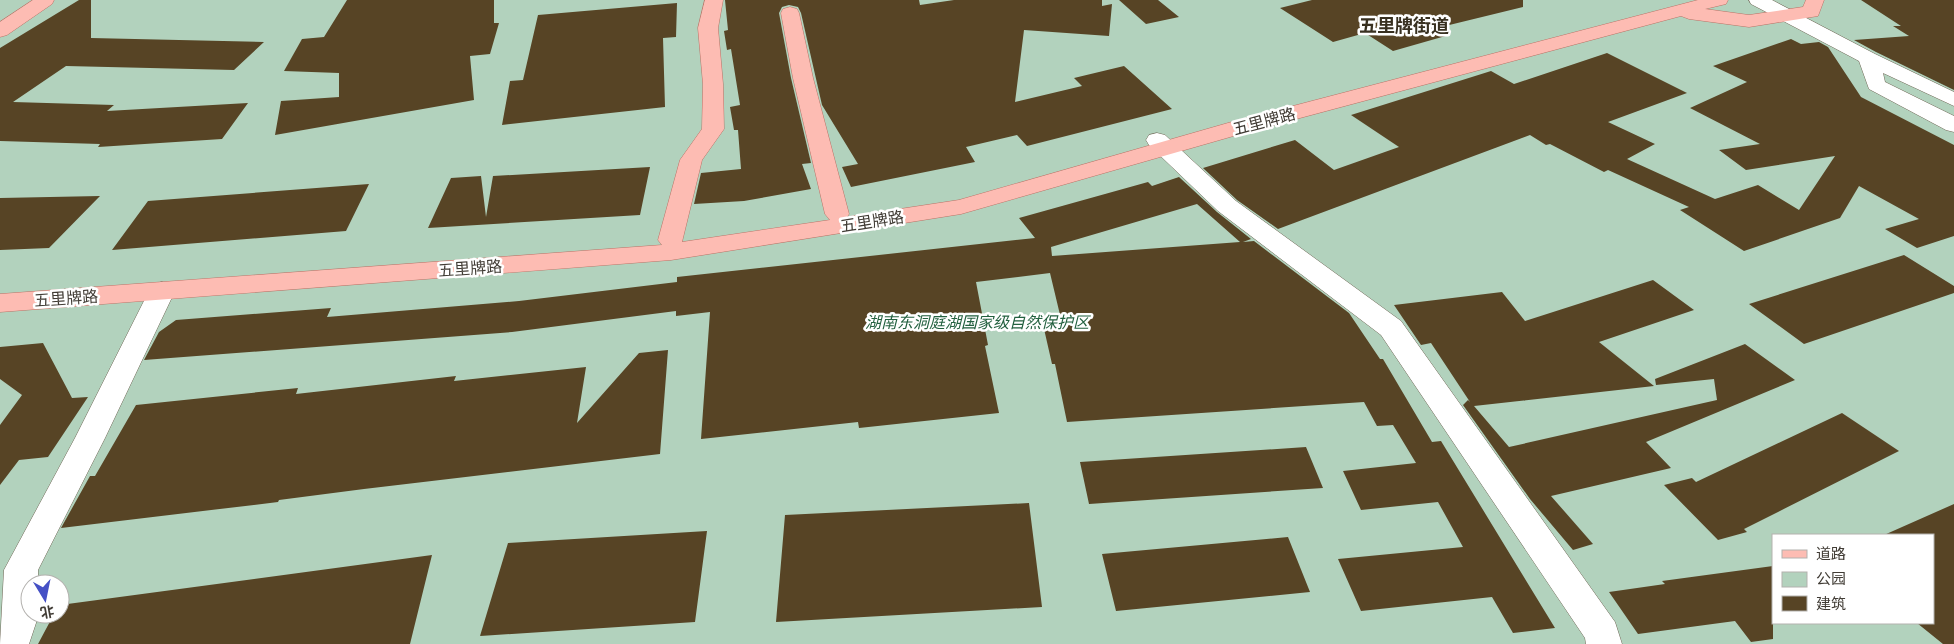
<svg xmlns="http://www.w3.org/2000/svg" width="1954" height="644" font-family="'PT Serif','Noto Sans SC',serif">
<rect width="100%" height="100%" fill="#f5ead7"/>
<path fill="#b2d2bd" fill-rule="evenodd" d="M0,0H1954V644H0ZM1773,535H1933V623H1773ZM30,584H60V614H30Z"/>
<path fill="#574425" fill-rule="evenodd" d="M79,0H91V38L264,42L234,70L66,66L13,102L114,105L107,111L248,103L222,139L98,147L100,144L0,141V48Z
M347,0H494V23H499L490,54L470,56L474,100L275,135L281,101L339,97V73L284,71L302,39L324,37Z
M725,0H919L920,5L954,0H1102V6L1112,4L1109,36L1024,30L1015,102L1082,86L1074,78L1124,66L1172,109L1027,146L1017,135L966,147L975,162L851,187L842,167L858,164L822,105L801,13L798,7L789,5L782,7L779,13L791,78L811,163L802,164L811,189L744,201L694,204L701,173L741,169L738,130H734L730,107L740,105L731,49L727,50L724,31L728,30Z
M1119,0H1158L1179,17L1146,24Z
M1312,0H1523V7L1437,28L1449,35L1393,51L1365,33L1333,42L1280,8Z
M1861,0H1954V90L1876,52L1854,40L1909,36L1893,26H1901Z
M677,3L676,37L663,38L665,107L502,125L510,81L523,80L538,15Z
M1791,39L1801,44L1819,42L1828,47L1861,97L1954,145V236L1917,248L1885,229L1919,219L1859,186L1840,218L1744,251L1680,210L1689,207L1608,170L1604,172L1550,144L1546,145L1530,135L1278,229L1237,200L1203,168L1295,140L1334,170L1399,147L1351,115L1491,71L1514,84L1607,53L1687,93L1608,122L1655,144L1627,159L1715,199L1758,185L1799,210L1835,156L1746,170L1719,150L1760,144L1690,108L1747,82L1713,66Z
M650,167L640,215L428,228L451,178L481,176L486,217L493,176Z
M1179,177L1217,212L1251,239L1243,242L1254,241L1349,313L1380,359H1383L1432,442L1441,441L1555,628L1513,633L1492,597L1361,611L1338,559L1463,547L1438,502L1361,510L1343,471L1416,463L1393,425L1377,426L1364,402L1067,422L1055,364H1052L1042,320L1061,319L1050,273L976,282L988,345L985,346L999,413L859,428L858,422L701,439L710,312L676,316V311L512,332L144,360L159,332L176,320L331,308L327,317L519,301L677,282V277L1035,238L1019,218L1148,182L1152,186ZM1197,204L1240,242L1052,256L1051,247Z
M369,184L346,231L112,250L148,201Z
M100,196L49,248L0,250V198Z
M1904,255L1954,286V293L1804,344L1749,304Z
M1653,280L1694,310L1599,342L1654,386L1474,406L1509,447L1717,400L1714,379L1656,385L1655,379L1745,344L1795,380L1646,442L1671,468L1551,496L1593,544L1573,550L1530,499L1463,405L1468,400L1470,402L1431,343L1421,345L1394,305L1502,292L1525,321Z
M43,343L72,398L88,397L48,457L19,460L0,485V425L22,395L0,379V347Z
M668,350L660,454L364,489L279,500L278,502L61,528L90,476H95L136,405L298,388L296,394L456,376L454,381L586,367L577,423L639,353Z
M1842,413L1899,451L1744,529L1747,532L1718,540L1664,485L1692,478L1696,482Z
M1306,447L1323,488L1089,504L1080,462Z
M1029,503L1042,607L776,622L785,515Z
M1954,504V644H1943L1917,623H1933V535H1884Z
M707,531L695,622L480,636L508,543Z
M1288,537L1310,592L1116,611L1102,554Z
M432,555L410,644H38L54,614H60V605Z
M1773,566V639L1751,642L1735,621L1638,634L1609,592L1665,584L1662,581Z"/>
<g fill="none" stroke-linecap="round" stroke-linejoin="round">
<g stroke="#706756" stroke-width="1">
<path id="minor" d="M1749,0H1772L1875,54L1954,92V106L1883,73L1885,82L1954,116V132L1946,130L1869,89L1859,61L1751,4Z
M1157,133L1165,135L1236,201L1401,321L1615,622L1622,644H1586L1585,638L1381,335L1218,211L1149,145L1146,140L1149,135Z
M162,282L171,285L175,291L105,438L38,570V584H30V614H36V623L29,644H0L4,570L75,438L149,291L153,285Z"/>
</g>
<g stroke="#ba7266" stroke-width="1">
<path id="major" d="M33,0H54L52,4L7,35L0,37V22Z
M705,0H723L718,28L723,84L724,129L702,160L682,242L830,220L825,214L793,78L781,13L783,9L790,7L797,9L799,13L813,78L849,214L847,217L959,200L1228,123L1698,0H1728L1726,4L1705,9L1749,15L1803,7L1806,0H1824L1818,16L1749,27L1689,19L1681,16L1244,133L961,214L671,260L0,312V294L662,245L658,240L680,160L702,129L703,84L698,28Z"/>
</g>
<use href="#minor" fill="#fff" fill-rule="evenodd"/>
<use href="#major" fill="#fdbcb3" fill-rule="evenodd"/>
</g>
<g text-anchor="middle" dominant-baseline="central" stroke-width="5" stroke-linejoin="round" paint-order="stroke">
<g font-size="16" fill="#413c35" stroke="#fff">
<text transform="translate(1264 121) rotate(-15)">五里牌路</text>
<text transform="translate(872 221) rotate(-9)">五里牌路</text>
<text transform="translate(470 268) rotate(-4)">五里牌路</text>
<text transform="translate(66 298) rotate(-4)">五里牌路</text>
</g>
<g font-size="16" font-style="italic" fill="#246140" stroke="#fff">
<text x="977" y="322">湖南东洞庭湖国家级自然保护区</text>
</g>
<g font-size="18" font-weight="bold" fill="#383020" stroke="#fff">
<text x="1404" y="25">五里牌街道</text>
</g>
</g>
<rect x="1772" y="534" width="162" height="90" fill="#ffffff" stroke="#b3b1ae"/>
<rect x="1782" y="550" width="25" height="8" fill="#fdbcb3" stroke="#b3b1ae"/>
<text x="1816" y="559" font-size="15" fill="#413c35">道路</text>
<rect x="1782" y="572" width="25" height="15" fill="#b2d2bd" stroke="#b3b1ae"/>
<text x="1816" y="584" font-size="15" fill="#413c35">公园</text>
<rect x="1782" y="596" width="25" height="15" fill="#574425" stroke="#b3b1ae"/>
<text x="1816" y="609" font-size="15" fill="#413c35">建筑</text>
<g transform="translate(45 599) rotate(170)"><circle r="24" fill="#ffffff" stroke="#b3b1ae"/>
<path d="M0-4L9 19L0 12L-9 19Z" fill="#4550c5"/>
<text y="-8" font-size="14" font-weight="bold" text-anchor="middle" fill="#413c35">北</text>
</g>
</svg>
